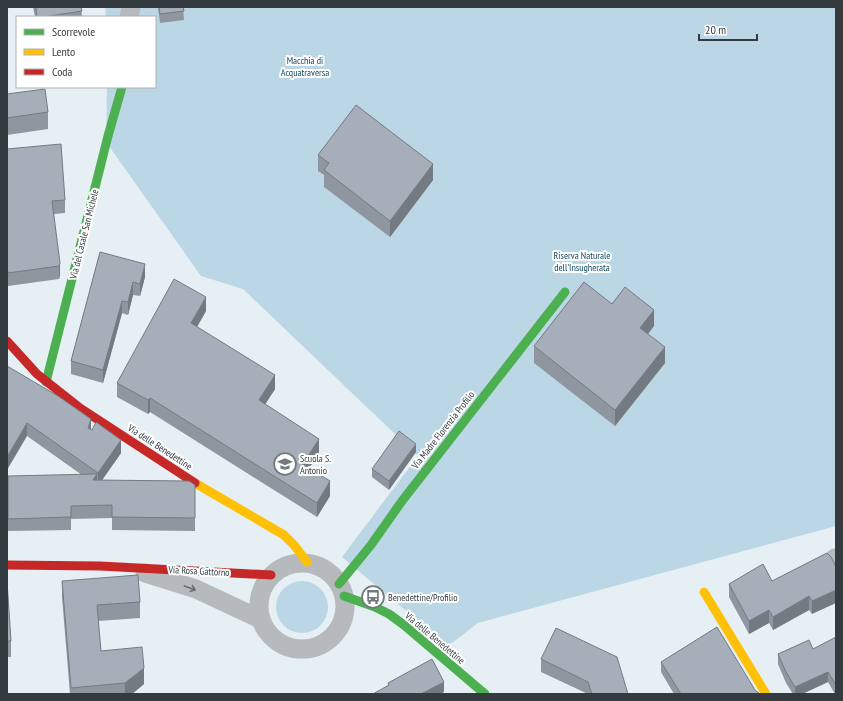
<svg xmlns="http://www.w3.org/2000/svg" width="843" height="701" font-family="'PT Sans Narrow',sans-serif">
<rect width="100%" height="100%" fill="#e6eff4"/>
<path fill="#bbd7e5" d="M105,7H836V526L478,623L448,646L342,557L418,456L243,289L201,276L106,142L107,87H155V17H106Z
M276 607a26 26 0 1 1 52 0a26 26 0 1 1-52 0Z"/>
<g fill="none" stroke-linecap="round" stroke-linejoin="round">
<path stroke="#b6babc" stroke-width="19" d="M129,17L131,7
M835,558L836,560
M259 606a43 43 0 1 1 86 0a43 43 0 1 1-86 0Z
M145,573L196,589L260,619"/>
<path stroke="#4caf50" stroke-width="9" d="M46,382L108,136L122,87
M339,584L371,545L402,501L565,292
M344,596L375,607L389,614L404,625L485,694"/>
<path stroke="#ffc107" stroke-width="9" d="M195,483L284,535L294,545L307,562
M704,592L766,694"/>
<path stroke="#c62828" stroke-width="9" d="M7,341L37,374L80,408L195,483
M7,565L100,566L271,575"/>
</g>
<path fill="#8f969f" d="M33,7H81L82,17H35Z
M158,7H183L184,20L160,23Z
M7,94L48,112V129L7,135Z
M7,149L65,200V213L54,214L60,275L59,279L8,286L7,279Z
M318,155L433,180L390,237L324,187V175L318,171Z
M100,252L145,277L140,296L133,295L128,315L122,313L103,383L71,374V361Z
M612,304L654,326L648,334L665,363L615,426L534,363V346Z
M206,311L197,327L275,389L265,404L319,453L309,468L330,496L317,517L150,412L148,414L117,397V383Z
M7,366L121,453L102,480L195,485V531L112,530V518L71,519V530L8,531V476L82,475L27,436Z
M416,452L389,490L372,477V469Z
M827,553L812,614L809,610L773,630L769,623L749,634L729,597V584L772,581Z
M7,581L11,641V657H7Z
M62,581L140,602V618L98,621L101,651L144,684L132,694H70L62,597Z
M836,637V694H835L828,682L802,694H793L786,683L778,664V654L813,649Z
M541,659L628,694H588L541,672Z
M661,662L755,690L760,694H674L661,672Z"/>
<path fill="#747a82" d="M433,164V180L390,237V221Z
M60,263V275L59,279V266Z
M145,264V277L140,296V284Z
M133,282V295L128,315V302Z
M206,297V311L191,337V323Z
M122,301V313L103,383V370Z
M654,310V326L640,344V328Z
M665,347V363L615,426V410Z
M275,375V389L259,414V400Z
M150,398V412L148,414V400Z
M91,419V432L88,428Z
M27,423V436L7,470V457Z
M319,439V453L303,478V464Z
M121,440V453L98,486V473Z
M416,444V452L389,490V481Z
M97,474V487L93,480Z
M330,481V496L317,517V503Z
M836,590V603L812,614V601Z
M809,596V610L773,630V617Z
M769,610V623L749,634V621Z
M144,668V684L132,694H125V683Z
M828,672V682L802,694H795V687Z
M444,682V692L441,694H421Z"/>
<path fill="#a6aeb9" stroke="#747a82" d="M36,7H81L82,11L43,17H37Z
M159,7H183L184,11L160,14Z
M45,89L48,112L7,118V94Z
M356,105L433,164L390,221L324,170L329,163L318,155Z
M61,144L65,200L52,201L60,263L59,266L8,273L7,267V149Z
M100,252L145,264L140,284L133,282L128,302L122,301L103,370L71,361Z
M174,279L206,297L191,323L275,375L259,400L319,439L303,464L330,481L317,503L150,398L148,400L117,383Z
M584,282L612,304L625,287L654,310L640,328L665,347L615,410L534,346Z
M7,366L58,396L91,419L88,428L92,430L96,422L121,440L98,473L27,423L7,457Z
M399,431L416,444L389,481L372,469Z
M97,474L93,480L189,481L195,485V518L112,517V505L71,506V517L8,519V476Z
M827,553L831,557L836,567V590L812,601L809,596L773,617L769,610L749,621L729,584L763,564L772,581Z
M138,575L140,602L97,605L101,651L142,647L144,668L125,683L71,688L62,581Z
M7,581L11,641H7Z
M717,627L755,690L760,694H681L661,662Z
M556,628L617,657L628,694H592L588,682L541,659Z
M836,637V685L828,672L795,687L786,672L778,654L809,640L813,649Z
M432,659L444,682L421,694H373L389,685L388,683Z"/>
<defs><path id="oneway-shaft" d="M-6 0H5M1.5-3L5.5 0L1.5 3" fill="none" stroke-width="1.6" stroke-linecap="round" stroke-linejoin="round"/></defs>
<use stroke="#686e70" href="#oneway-shaft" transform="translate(190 588) rotate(20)"/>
<defs>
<g id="school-ring" transform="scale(1.15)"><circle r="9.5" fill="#fff" stroke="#727a7e" stroke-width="1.5"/><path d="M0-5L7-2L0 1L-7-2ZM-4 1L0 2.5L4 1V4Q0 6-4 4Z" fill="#727a7e"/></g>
<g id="bus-ring" transform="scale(1.15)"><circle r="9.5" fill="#fff" stroke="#727a7e" stroke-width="1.5"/><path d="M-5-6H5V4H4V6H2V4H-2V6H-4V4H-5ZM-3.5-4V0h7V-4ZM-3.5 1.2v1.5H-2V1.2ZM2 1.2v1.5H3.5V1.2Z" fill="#727a7e"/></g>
</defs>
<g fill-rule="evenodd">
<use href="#school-ring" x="285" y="464"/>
<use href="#bus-ring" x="373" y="597"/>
</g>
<g text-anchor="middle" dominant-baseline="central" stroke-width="4" stroke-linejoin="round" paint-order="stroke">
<g font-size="10" fill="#14485e" stroke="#fff">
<text x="305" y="60">Macchia di<tspan x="305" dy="12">Acquatraversa</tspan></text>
<text x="582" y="255">Riserva Naturale<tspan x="582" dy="12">dell'Insugherata</tspan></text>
</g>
<g font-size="10" fill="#343b3e" stroke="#fff">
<text transform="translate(84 234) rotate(-76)">Via del Casale San Michele</text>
<text transform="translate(443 430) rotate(-52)">Via Madre Florenzia Profilio</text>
<text transform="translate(160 447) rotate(33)">Via delle Benedettine</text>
<text transform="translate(199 571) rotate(3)">Via Rosa Gattorno</text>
<text transform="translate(435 638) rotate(40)">Via delle Benedettine</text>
</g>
<g font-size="10" fill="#343b3e" stroke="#fff" text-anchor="start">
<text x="300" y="458">Scuola S.<tspan x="300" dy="12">Antonio</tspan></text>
<text x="388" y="597">Benedettine/Profilio</text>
</g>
</g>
<rect width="843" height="701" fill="none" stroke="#343b3e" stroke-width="16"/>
<rect x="16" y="16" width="140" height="72" fill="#ffffff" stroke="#aeb1b2"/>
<rect x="24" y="29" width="20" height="6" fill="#4caf50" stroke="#aeb1b2"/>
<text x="52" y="36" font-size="12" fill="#343b3e">Scorrevole</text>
<rect x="24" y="49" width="20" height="6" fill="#ffc107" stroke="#aeb1b2"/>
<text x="52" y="56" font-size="12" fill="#343b3e">Lento</text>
<rect x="24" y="69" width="20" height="6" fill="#c62828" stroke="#aeb1b2"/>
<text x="52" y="76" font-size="12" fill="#343b3e">Coda</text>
<path d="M699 34v6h58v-6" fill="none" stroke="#343b3e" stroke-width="2"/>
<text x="705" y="34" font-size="12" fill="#343b3e" stroke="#ffffff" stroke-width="3" paint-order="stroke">20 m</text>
</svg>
